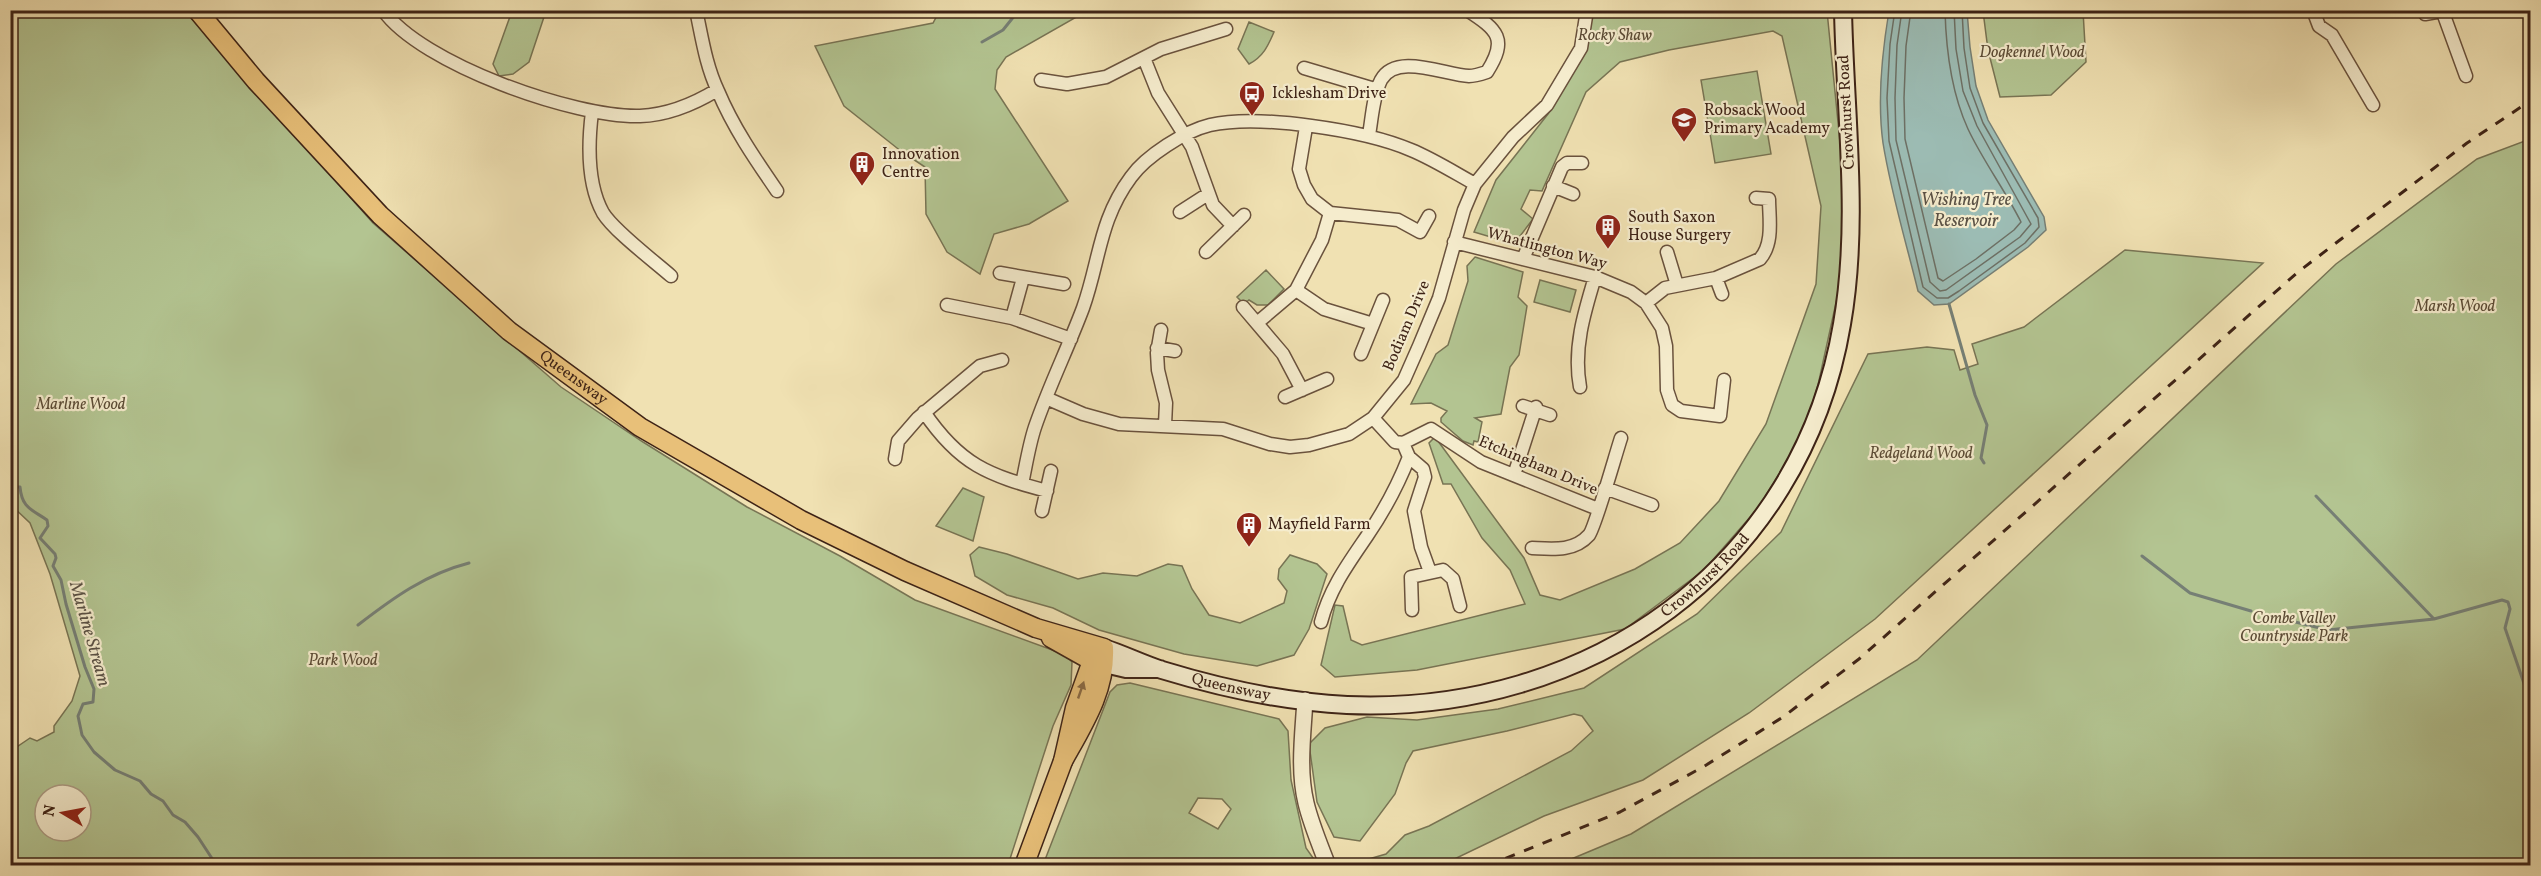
<svg xmlns="http://www.w3.org/2000/svg" width="2541" height="876" font-family="Vollkorn,serif">
<rect width="100%" height="100%" fill="#f0e1b2"/>
<filter id="stains"><feTurbulence type="fractalNoise" baseFrequency=".00333" numOctaves="4"/><feColorMatrix values="0 0 0 0 .2 0 0 0 0 .09 0 0 0 0 .02 0 0 0 .5 -.17"/></filter>
<radialGradient id="worn" r=".72"><stop offset=".6" stop-color="#630" stop-opacity="0"/><stop offset="1" stop-color="#630" stop-opacity=".3"/></radialGradient>
<path fill="#b3c491" stroke="#787454" stroke-width="1.5" fill-rule="evenodd" d="M940,10L1087,11L1006,57L997,70L995,89L1068,201L1029,224L994,234L980,274L947,252L926,214L925,167L902,152L844,106L815,46L933,23Z
M10,11H185L373,223L561,387L643,442L747,507L840,556L915,600L1066,655L1072,662L1071,685L1053,726L1008,865H11V751L30,738L37,741L54,732V726L72,701L80,676L50,574L30,523L11,505ZM45,795H81V831H45Z
M512,11H546L529,62L513,74L499,76L493,64Z
M1592,11H1827L1845,193L1841,280L1818,385L1807,421L1788,459L1758,508L1704,570L1625,629L1417,670L1335,677L1321,665L1335,605L1343,606L1351,640L1362,645L1525,604L1510,570L1482,538L1451,484H1443L1429,443L1435,437L1524,558L1540,595L1560,600L1635,569L1680,543L1719,501L1766,424L1816,284L1821,206L1782,36L1773,31L1669,50L1620,62L1586,92L1542,191L1530,190L1521,209L1533,219L1514,244L1474,232L1496,180L1548,114L1587,50Z
M1983,11H2083L2086,62L2051,95L2000,97L1988,50Z
M1249,22L1274,32C1268,46 1263,57 1249,64L1238,49Z
M1757,71L1771,154L1715,163L1701,80Z
M2530,139V865H1557L1631,834L1917,660L2336,264L2477,159Z
M2125,250L2263,263L1875,619L1749,713L1643,780L1544,816L1442,865H1348L1386,854L1405,835L1429,826L1571,751L1593,731L1582,716L1574,714L1507,731L1413,751L1406,763L1395,794L1360,841L1334,837L1317,802L1309,744L1325,728L1367,717L1417,720L1498,709L1584,688L1697,614L1781,532L1868,354L1927,347L1954,350L1960,370L1978,364L1972,344L2024,327Z
M1475,257L1523,272L1518,297L1527,306L1519,355L1510,367L1501,414L1475,418L1482,422L1478,442L1474,441L1473,445L1463,441L1441,422V418L1447,411L1431,403L1411,404L1436,354L1448,345L1468,281L1467,266Z
M1266,270L1284,289L1268,305H1257L1249,300L1244,304L1237,297Z
M1540,280L1576,290L1570,312L1534,302Z
M963,488L984,497L973,541L936,526Z
M979,547L1007,554L1078,579L1103,573L1137,576L1168,564L1182,566L1192,589L1209,615L1240,623L1284,603L1287,591L1278,579L1279,569L1290,555L1317,564L1327,574L1309,629L1294,655L1257,666L1184,654L1099,630L1053,608L1007,595L975,576L970,555Z
M1130,683L1279,719L1288,731L1291,780L1306,848L1318,865H1043L1110,692L1117,685ZM1198,798L1222,799L1231,809L1218,829L1189,813Z"/>
<path fill="#9cbcb4" stroke="#767f75" stroke-width="1.5" d="M1889,11H1967L1970,47L1976,86L1988,120L2044,217L2046,230L2028,247L1949,304L1934,305L1918,291C1906,242 1891,193 1883,143C1877,100 1882,53 1889,11Z"/>
<g fill="none" stroke-linecap="round" stroke-linejoin="round">
<path stroke="#6d7065" stroke-width="1.5" d="M1895,10L1890,44L1887,98L1889,141L1923,287L1937,298H1948L1959,291L2025,243L2039,227L2038,218L1983,123L1970,88L1964,48L1962,10
M1902,10L1897,45L1895,98L1896,140L1930,282L1940,291L1946,290L2020,237L2031,224L1977,126L1963,91L1956,49L1954,10
M1911,10L1906,46L1904,98L1905,139L1938,278L1943,281L1976,259L2014,230L2021,222C2005,190 1983,161 1968,129C1951,92 1946,51 1945,10"/>
<path stroke="#767f75" stroke-width="3" d="M982,42L1003,30L1019,10
M1949,304L1975,395L1987,425L1981,458L1984,463
M10,487H20C22,508 31,509 47,520L48,526L40,538L55,554L56,558L53,566L61,580L66,604L85,667L94,689L93,702L83,704L78,716L82,735L94,752L115,770L140,781L151,794L163,801L173,815L185,822L198,837L213,860
M2316,496L2434,619
M2142,556L2190,593L2251,611
M2267,615L2328,630L2434,619L2502,600L2508,602L2510,609L2505,628L2530,701
M358,625C393,598 426,574 469,563"/>
<g stroke="#6a523d" stroke-width="15">
<path id="minor" d="M383,10C421,64 575,118 640,116C667,115 694,104 717,90
M696,10C702,38 706,66 718,91C733,127 755,159 777,191
M2313,10L2319,26L2332,35L2373,105
M2442,10L2466,76
M2425,14L2442,11
M1144,58L1158,93L1192,147L1213,205L1233,226
M1304,68L1378,90
M1041,80L1067,84L1106,77L1161,49L1226,29
M592,112C588,144 587,184 603,213C614,231 654,261 671,276
M1306,127L1299,169L1304,185L1312,199L1330,213L1398,220L1420,232L1429,216
M1369,135C1372,118 1373,96 1381,80C1396,52 1445,75 1469,76C1475,76 1481,74 1487,72C1508,39 1498,30 1467,10
M1553,186L1573,194
M1180,212L1208,194
M1454,242L1595,277L1631,292L1646,303L1662,328L1666,346L1667,390L1672,405L1681,411L1720,416L1724,380
M1206,252L1244,215
M1667,252L1677,285
M1523,259L1562,167L1567,163H1582
M1000,273L1064,284
M1716,278L1722,294
M1296,290L1324,309L1373,324
M1646,303L1665,288L1716,278L1760,259C1774,243 1769,218 1769,199L1756,198
M947,305L1012,318L1071,339
M1243,307L1283,354L1302,390
M1012,318L1023,278
M1257,323L1296,290L1322,240L1330,213
M1161,330L1157,353L1158,370L1166,403L1165,425
M1157,348L1175,351
M1361,354L1383,300
M1580,387C1573,349 1584,313 1595,277
M1285,397L1327,379
M1046,398L1083,414L1119,424L1223,429L1270,444L1290,447L1309,445L1349,434L1373,418L1404,380L1419,346L1439,298L1464,210L1475,184L1513,137L1547,105L1581,48L1587,10
M1523,406L1550,415
M924,412C960,465 988,475 1047,491
M1403,443L1431,429L1481,462L1598,509
M1409,457L1423,469L1425,477L1414,511L1421,547L1430,572
M895,459L898,441L918,418L980,366L1002,360
M1514,475L1536,407
M1022,484C1026,465 1029,445 1035,427C1049,386 1068,348 1083,308C1100,260 1099,220 1131,177C1146,156 1185,131 1210,125C1259,114 1364,130 1411,150C1433,159 1455,173 1475,184
M1605,488L1652,505
M1042,511L1051,471
M1532,548C1552,549 1574,552 1589,535C1595,528 1616,453 1621,438
M1412,610L1411,577L1443,570L1453,579L1460,606
M1321,622C1330,588 1348,564 1367,536C1384,511 1398,485 1409,457L1403,443L1395,442L1373,418"/>
</g>
<g stroke="#6a523d" stroke-width="18">
<path id="tertiary" d="M1305,700C1303,734 1298,770 1306,803C1311,824 1320,845 1328,866"/>
</g>
<g stroke="#3e2316" stroke-width="20">
<g id="secondary">
<path id="s1" d="M1160,669H1126L1092,661L1104,648C1123,654 1143,664 1162,670C1221,688 1286,702 1347,705C1588,715 1801,568 1842,324C1860,221 1845,114 1843,10"/>
</g>
</g>
<g stroke="#3e2316" stroke-width="21">
<g id="primary">
<path id="s2" d="M197,10L256,81L380,215L509,331L640,427L801,520L905,571L1036,628L1104,648C1106,690 1083,725 1063,761"/>
<path d="M1024,866L1063,761L1075,708L1092,661L1051,638"/>
</g>
</g>
<use href="#minor" stroke="#f5eccd" stroke-width="12"/>
<use href="#tertiary" stroke="#f5eccd" stroke-width="15"/>
<use href="#secondary" stroke="#f5eccd" stroke-width="16"/>
<use href="#primary" stroke="#e8c079" stroke-width="18"/>
<path stroke="#3e2316" stroke-width="3" stroke-dasharray="10 10" stroke-linecap="butt" d="M1487,866L1620,812L1703,767L1783,717L1859,659L2298,272L2467,143L2530,101"/>
</g>
<defs><path id="oneway-solid" d="M-6-.8H1V-3.2L6.5 0L1 3.2V.8H-6Z" transform="scale(1.5)"/></defs>
<use fill="#8a6a43" href="#oneway-solid" transform="translate(1081 690) rotate(-71)"/>
<defs>
<g id="bus-pin" transform="scale(1.35)"><path d="M0 17L-7.5 6A9.5 9.5 0 1 1 7.5 6Z" fill="#8f2418" stroke="#f5eccd"/><path d="M-5-6H5V4H4V6H2V4H-2V6H-4V4H-5ZM-3.5-4V0h7V-4ZM-3.5 1.2v1.5H-2V1.2ZM2 1.2v1.5H3.5V1.2Z" fill="#fff"/></g>
<g id="school-pin" transform="scale(1.35)"><path d="M0 17L-7.5 6A9.5 9.5 0 1 1 7.5 6Z" fill="#8f2418" stroke="#f5eccd"/><path d="M0-5L7-2L0 1L-7-2ZM-4 1L0 2.5L4 1V4Q0 6-4 4Z" fill="#fff"/></g>
<g id="building-pin" transform="scale(1.35)"><path d="M0 17L-7.5 6A9.5 9.5 0 1 1 7.5 6Z" fill="#8f2418" stroke="#f5eccd"/><path d="M-4-6H4V6H1V3H-1V6H-4ZM-2.5-4.3h1.7v1.8h-1.7ZM.8-4.3h1.7v1.8H.8ZM-2.5-1h1.7V.8h-1.7ZM.8-1h1.7V.8H.8Z" fill="#fff"/></g>
</defs>
<g fill-rule="evenodd">
<use href="#bus-pin" x="1252" y="94"/>
<use href="#school-pin" x="1684" y="120"/>
<use href="#building-pin" x="862" y="164"/>
<use href="#building-pin" x="1608" y="227"/>
<use href="#building-pin" x="1249" y="525"/>
</g>
<g text-anchor="middle" dominant-baseline="central" stroke-width="4.5" stroke-linejoin="round" paint-order="stroke">
<g font-size="16" font-style="italic" fill="#5b4b35" stroke="#f5eccd">
<text x="1615" y="36">Rocky Shaw</text>
<text x="2032" y="53">Dogkennel Wood</text>
<text x="2455" y="307">Marsh Wood</text>
<text x="81" y="405">Marline Wood</text>
<text x="1921" y="454">Redgeland Wood</text>
<text x="2294" y="619">Combe Valley<tspan x="2294" dy="18">Countryside Park</tspan></text>
<text x="343" y="661">Park Wood</text>
</g>
<g font-size="16" fill="#3e2316" stroke="#f5eccd" text-anchor="start">
<text x="1272" y="94">Icklesham Drive</text>
<text x="1704" y="111">Robsack Wood<tspan x="1704" dy="18">Primary Academy</tspan></text>
<text x="882" y="155">Innovation<tspan x="882" dy="18">Centre</tspan></text>
<text x="1628" y="218">South Saxon<tspan x="1628" dy="18">House Surgery</tspan></text>
<text x="1268" y="525">Mayfield Farm</text>
</g>
<g font-size="16" fill="#3e2316" stroke="#f5eccd">
<text transform="translate(1847 112) rotate(-93)">Crowhurst Road</text>
<text transform="translate(1547 249) rotate(15)">Whatlington Way</text>
<text transform="translate(1407 326) rotate(-67)">Bodiam Drive</text>
<text stroke="none"><textPath href="#s2" startOffset="528">Queensway</textPath></text>
<text transform="translate(1538 466) rotate(23)">Etchingham Drive</text>
<text stroke="none"><textPath href="#s1" startOffset="730">Crowhurst Road</textPath></text>
<text stroke="none"><textPath href="#s1" startOffset="220">Queensway</textPath></text>
</g>
<g font-size="18" font-style="italic" fill="#5a5145" stroke="#f5eccd">
<text x="1966" y="200">Wishing Tree<tspan x="1966" dy="21">Reservoir</tspan></text>
<text transform="translate(89 634) rotate(74)">Marline Stream</text>
</g>
</g>
<rect width="2541" height="876" fill="none" stroke="#f0e1b2" stroke-width="36"/>
<rect x="12" y="12" width="2517" height="852" fill="none" stroke="#3e2316" stroke-width="3"/>
<rect x="18" y="18" width="2505" height="840" fill="none" stroke="#3e2316" stroke-width="1.5"/>
<g transform="translate(63 813) rotate(280)"><circle r="28" fill="#f5eccd" stroke="#ac9c84" stroke-width="1.5"/>
<path d="M0-4.5L10 22L0 15L-10 22Z" fill="#8f2418"/>
<text y="-9" font-size="16" font-weight="bold" text-anchor="middle" fill="#3e2316">N</text>
</g>
<rect width="100%" height="100%" filter="url(#stains)"/>
<rect width="100%" height="100%" fill="url(#worn)"/>
</svg>
